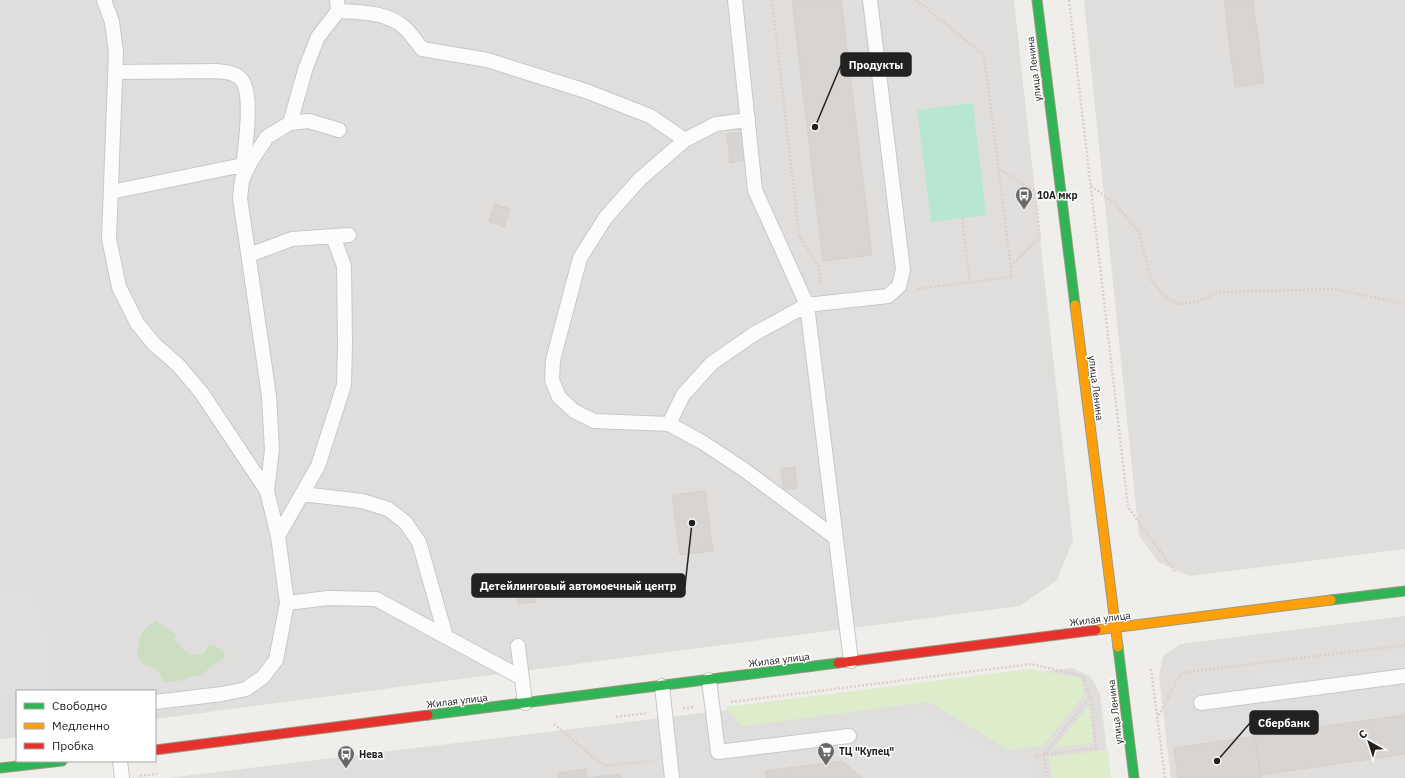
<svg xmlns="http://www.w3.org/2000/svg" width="1405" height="778" font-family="'IBM Plex Sans',sans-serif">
<rect width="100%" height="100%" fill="#f0eeeb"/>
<path fill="#dfdedc" d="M0,0H1014L1073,540L1057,580L1020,606L155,719V691H17V737L0,739Z
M1084,0H1405V549L1190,576L1158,562L1139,536Z
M1405,616V778H1171L1159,677L1163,656L1180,644Z
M1072,668L1091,677L1100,694L1110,778H168Z"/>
<path fill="#ddeccb" d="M1030,669L1081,678L1084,695L1043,746L1009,750L929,702L742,726L725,707Z
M1089,706L1094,743L1054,748Z
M1108,750L1111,778H1052L1049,757Z"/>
<path fill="#cbdec1" d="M156,621L176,635L175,640L189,655L203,654L210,644L224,650L225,657L198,677L196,675L183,680L164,683L157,669L144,665L137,655C140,637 139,631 156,621Z"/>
<path fill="#b7e6d2" d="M973,103L986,215L931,222L917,110Z"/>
<path fill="#e0dfde" d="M34,584L48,631L56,691H17V698L0,700V590Z
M1405,652V666L1250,687L1248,673Z
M927,710L1011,759L1035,756L1038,778H864L842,761L849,736L846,720Z
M232,771L233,778H172Z"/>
<path fill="#d7d4d2" stroke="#d3d0cc" d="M792,0H841L872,255L823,261Z
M1224,0H1253L1264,83L1235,87Z
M745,132L748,160L730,163L727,134Z
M495,204L510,209L504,227L489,221Z
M795,467L797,488L784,489L781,469Z
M705,491L713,551L680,555L672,495Z
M534,591L535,602L518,604L517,593Z
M1405,715V754L1260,775L1255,736Z
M1255,736L1261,778H1178L1174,748Z
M842,761L862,778H766L765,771Z
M586,769L587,778L620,774L621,778H558V773Z"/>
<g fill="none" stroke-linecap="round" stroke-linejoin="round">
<g stroke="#c9c8c7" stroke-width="16">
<path id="lane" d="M104,0L112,22L116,52L109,239L119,287L137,323L154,344L178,365L201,392L267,491L278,536L287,603L276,660L263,677L246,689L222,694L155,702
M735,0L755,190L807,305L851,661
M338,11C361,12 389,12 406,29C412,35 417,43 422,49L487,60L586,91L650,116L685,140
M115,72L217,71C225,72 233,72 240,78C255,91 244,152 243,172
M748,120L716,124L685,140L640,179L606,217L580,258L553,360L552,380L559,397L574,411L594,421L669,424L702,442L743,469L836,538
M290,123L306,67L318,37L338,11L337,0
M111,192L243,165
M249,255L292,239L349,235
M669,424L683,395L712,363L754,334L807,305L888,296L899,286L903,270L870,0
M267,491L272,450L269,396L240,198L242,180L251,161L267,137L290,123L309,121L339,130
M302,494L362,501L388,509L405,522L419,542L446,637
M278,536L318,466L344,385L345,343L344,266L333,236
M287,603L328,598L376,599L522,678
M518,646L525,703
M709,680L718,752L849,736
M662,686L672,778
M1201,703L1405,676
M120,761L122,778"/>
</g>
<g stroke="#999a82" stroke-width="11">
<path id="fast" d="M1037,0L1075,305
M1331,600L1405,591
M1118,647L1134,778
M428,715L838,663
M0,768L62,761"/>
</g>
<g stroke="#999a82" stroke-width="11">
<path id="slow" d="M1075,305L1118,647
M1096,630L1331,600"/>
</g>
<g stroke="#999a82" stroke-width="11">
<path id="jam" d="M838,663L1096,630
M155,750L428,715"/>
</g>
<path stroke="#dccecd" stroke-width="2.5" stroke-dasharray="2 2" stroke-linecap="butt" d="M772,0L799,235L819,267L821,285
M916,0L984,55L1012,277L917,289
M1069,0L1128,507L1176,573
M999,169L1035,191L1040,237L1011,266
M1091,186L1114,203L1138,230L1152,281L1165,297L1178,304L1196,302L1220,292L1335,289L1405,304
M962,218L970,282
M1151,669L1165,778
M731,702L1031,664L1083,676L1090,697L1044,755L1047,778
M683,708L694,707
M616,717L647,713
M1157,719L1181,673L1405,645
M554,724L604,766L652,761
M1035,756L1096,748L1091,697
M140,776L157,774"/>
<use href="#lane" stroke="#fdfcfc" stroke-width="14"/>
<use href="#fast" stroke="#30b455" stroke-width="9"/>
<use href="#slow" stroke="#ff9f0a" stroke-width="9"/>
<use href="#jam" stroke="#e5322d" stroke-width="9"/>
</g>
<defs>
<g id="bus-pin" transform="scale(0.9)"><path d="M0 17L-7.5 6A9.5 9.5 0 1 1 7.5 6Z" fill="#6a6968" stroke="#fff"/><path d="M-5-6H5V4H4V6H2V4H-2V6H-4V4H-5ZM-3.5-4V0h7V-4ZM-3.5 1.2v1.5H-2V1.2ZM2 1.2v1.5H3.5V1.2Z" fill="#fff"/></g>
<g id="supermarket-pin" transform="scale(0.9)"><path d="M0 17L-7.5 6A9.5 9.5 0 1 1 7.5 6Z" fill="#6a6968" stroke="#fff"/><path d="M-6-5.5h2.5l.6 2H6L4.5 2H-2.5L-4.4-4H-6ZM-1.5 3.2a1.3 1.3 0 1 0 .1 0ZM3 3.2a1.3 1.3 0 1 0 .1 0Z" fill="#fff"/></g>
</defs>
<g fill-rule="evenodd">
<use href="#bus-pin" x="1024" y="195"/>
<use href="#supermarket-pin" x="826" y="751"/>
<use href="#bus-pin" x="346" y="754"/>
</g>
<g text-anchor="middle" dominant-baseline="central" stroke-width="3" stroke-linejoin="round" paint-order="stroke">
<g font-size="10" fill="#222" stroke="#fff">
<text transform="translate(1034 69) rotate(-97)">улица Ленина</text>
<text transform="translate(1096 388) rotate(83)">улица Ленина</text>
<text transform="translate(1100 619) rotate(-7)">Жилая улица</text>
<text transform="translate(779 660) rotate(-7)">Жилая улица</text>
<text transform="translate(457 701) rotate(-7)">Жилая улица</text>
<text transform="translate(1115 712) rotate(-97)">улица Ленина</text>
</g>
<g font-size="10" font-weight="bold" fill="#222" stroke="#fff" text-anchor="start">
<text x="1037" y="195">10А мкр</text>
<text x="839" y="751">ТЦ "Купец"</text>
<text x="359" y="754">Нева</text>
</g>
</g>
<path fill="none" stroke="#222" stroke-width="1.5" d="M815 127L841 65M692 523L685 586M1217 761L1250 723"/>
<g fill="#222" stroke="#fff" stroke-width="1.5">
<circle cx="815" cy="127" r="4"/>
<circle cx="692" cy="523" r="4"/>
<circle cx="1217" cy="761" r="4"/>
</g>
<g fill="#222" stroke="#222" stroke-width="1.5">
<rect x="841" y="53" width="70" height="23" rx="4"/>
<rect x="472" y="574" width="213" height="23" rx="4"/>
<rect x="1250" y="711" width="68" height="23" rx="4"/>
</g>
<g font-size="11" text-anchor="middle" font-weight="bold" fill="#fff">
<text x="876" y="69">Продукты</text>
<text x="578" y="590">Детейлинговый автомоечный центр</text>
<text x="1284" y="727">Сбербанк</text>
</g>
<rect x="16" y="690" width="140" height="72" fill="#ffffff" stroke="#a7a7a7"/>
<rect x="24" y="703" width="20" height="6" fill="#30b455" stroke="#a7a7a7"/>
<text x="52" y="710" font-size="12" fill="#222222">Свободно</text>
<rect x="24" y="723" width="20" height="6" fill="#ff9f0a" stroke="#a7a7a7"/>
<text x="52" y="730" font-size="12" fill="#222222">Медленно</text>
<rect x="24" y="743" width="20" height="6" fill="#e5322d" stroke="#a7a7a7"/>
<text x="52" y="750" font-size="12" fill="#222222">Пробка</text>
<g transform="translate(1369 742) rotate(321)" stroke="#ffffff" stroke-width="3" paint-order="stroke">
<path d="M0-3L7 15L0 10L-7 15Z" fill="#222222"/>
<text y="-6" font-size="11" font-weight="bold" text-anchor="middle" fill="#222222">С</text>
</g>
</svg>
